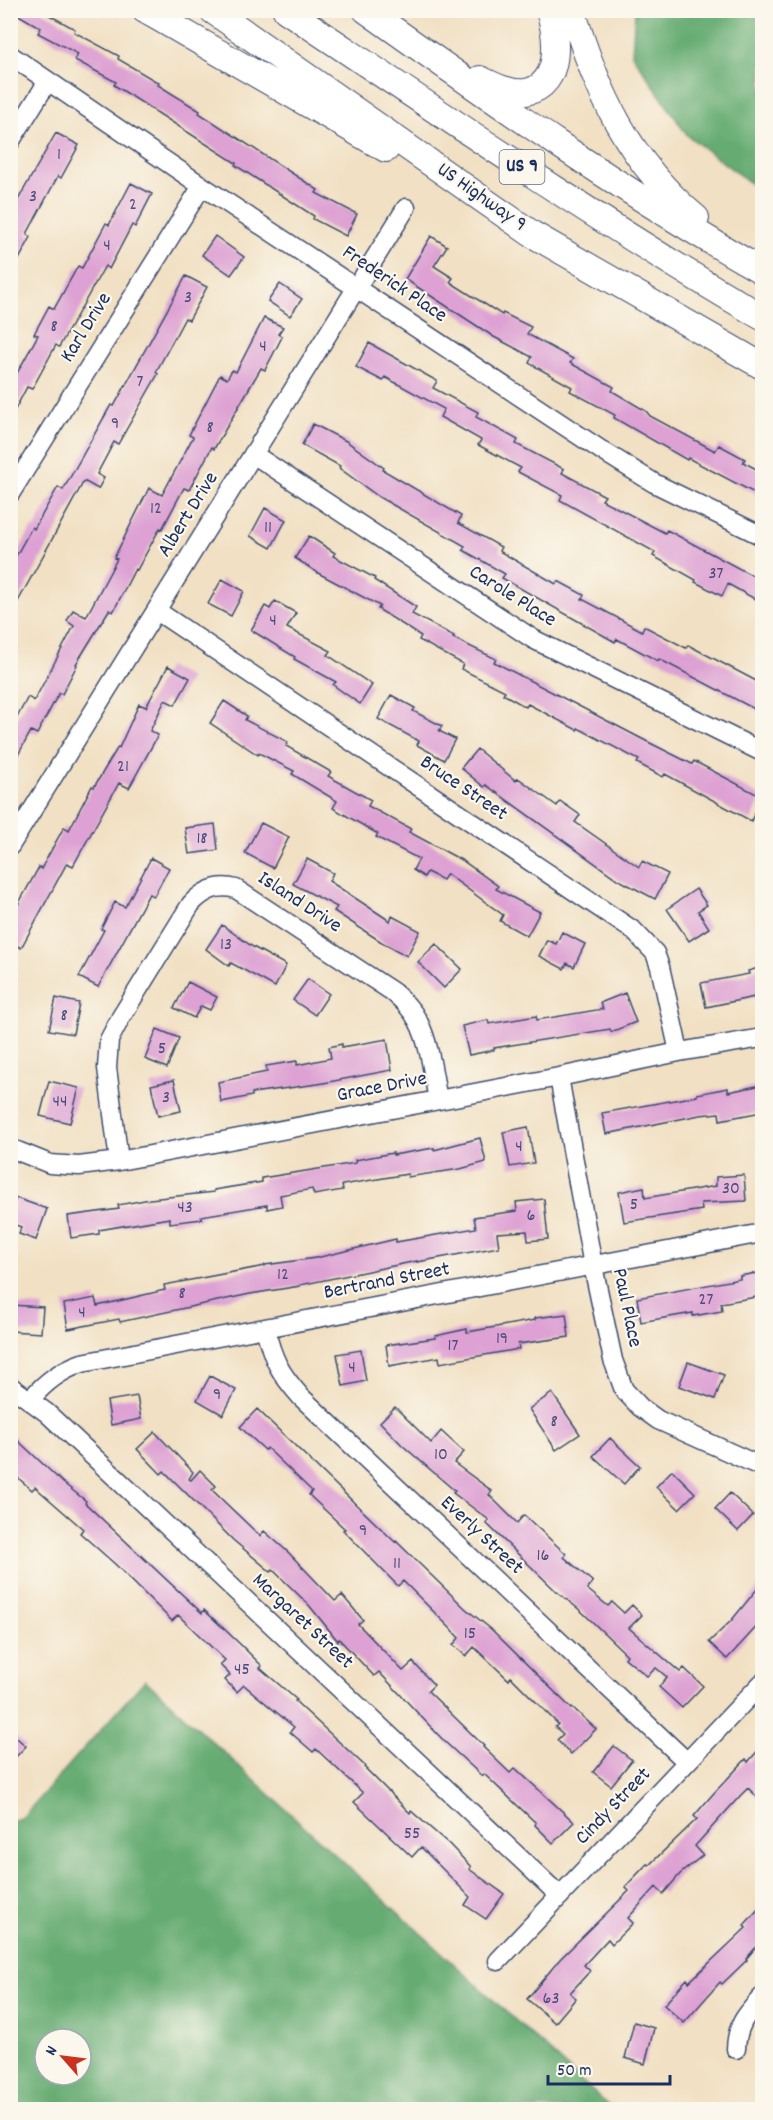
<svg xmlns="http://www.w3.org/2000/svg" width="773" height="2120" font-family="Dekko,sans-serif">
<rect width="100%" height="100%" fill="#fbf7ec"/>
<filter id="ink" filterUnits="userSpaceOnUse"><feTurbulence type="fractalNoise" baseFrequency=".0167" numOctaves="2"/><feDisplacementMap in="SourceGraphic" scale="12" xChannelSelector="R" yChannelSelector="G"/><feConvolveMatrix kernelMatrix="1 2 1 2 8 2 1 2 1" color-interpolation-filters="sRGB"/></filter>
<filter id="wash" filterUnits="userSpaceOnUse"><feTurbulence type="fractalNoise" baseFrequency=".008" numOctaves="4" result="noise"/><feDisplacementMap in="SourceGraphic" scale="24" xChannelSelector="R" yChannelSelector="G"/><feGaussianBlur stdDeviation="1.35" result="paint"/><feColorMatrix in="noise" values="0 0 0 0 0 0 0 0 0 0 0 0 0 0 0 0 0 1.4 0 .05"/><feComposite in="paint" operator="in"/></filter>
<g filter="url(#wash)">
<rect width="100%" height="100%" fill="#f1e0c3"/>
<path fill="#66ac72" stroke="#406e68" stroke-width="1.5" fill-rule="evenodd" d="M635,11H762V192L687,135L632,54Z
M145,1680L612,2109H11V1820H20ZM45,2039H81V2075H45Z"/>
<g id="blocks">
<path fill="#dda1d3" d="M10,10H40L75,29L74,32L119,56L118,59L159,83L158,85L200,111L199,113L318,190L316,193L357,214L346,236L313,219L314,216L235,165L236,163L114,85L116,82L75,60L78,54L38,33L41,28Z
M56,133L79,145L61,178L58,176L27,234L31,237L10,276V214Z
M131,183L152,194L135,227L132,225L109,269L105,266L59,347L56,345L32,389L27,387L10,419V386L38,335L34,334L49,306L54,309L78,266L82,268L106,223L109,225Z
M215,236L244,257L231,275L202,255Z
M431,236L447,246L434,266L453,278L450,282L502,315L503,313L531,327L527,334L573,359L570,363L614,387L612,391L646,411L650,416L715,451L719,445L745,459L743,462L762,472V497L688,458L687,460L614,418L615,415L570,391L572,387L529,363L532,357L494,337L405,279Z
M186,276L207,287L189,320L185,318L156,372L158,374L118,444L114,442L97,474L104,478L98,489L84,481L10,616V567L32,527L34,529L58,487L63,490L111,405L114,406Z
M280,284L302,299L290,316L268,301Z
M264,318L283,327L278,334L282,337L265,370L261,368L214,449L212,447L189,490L184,488L162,529L160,528L137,570L135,569L113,612L109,610L76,664L77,665L62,694L59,693L37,734L31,731L10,770V730L28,697L34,701L74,626L67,621L73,610L86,617L117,559L114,558L149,488L162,495L193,437L189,435L220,375L227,379L232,370L236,372Z
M369,343L437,381L433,388L478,412L476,417L518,440L516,444L564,469L562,473L605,496L602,500L665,533L667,530L753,576L754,574L762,579V603L728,584L722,596L695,582L696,580L653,556L655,552L560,500L562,495L518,472L521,468L478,445L481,440L440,417L444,409L385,377L383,381L356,367Z
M313,424L346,441L384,468L383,470L461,516L458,523L501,547L499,551L556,584L558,581L584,595L582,599L642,631L644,626L686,648L688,645L762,684V713L659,659L658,661L617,639L615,642L502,578L505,574L463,550L465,546L379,497L339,468L340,466L302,445Z
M265,508L286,520L271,548L250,536Z
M309,536L335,553L333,556L375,578L374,580L416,607L412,614L454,636L453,638L496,659L494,662L648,742L692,764L694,761L762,797L751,821L665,774L663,777L637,763L639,760L578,728L577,730L528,704L526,707L503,694L505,691L461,669L463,664L419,640L421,636L378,609L380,606L318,573L295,558Z
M222,579L244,591L231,616L208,604Z
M275,601L296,613L287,628L331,651L328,655L372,685L360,704L333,685L336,682L294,659L295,657L251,630L265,606L270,609Z
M168,666L190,678L175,705L165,700L150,731L158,735L129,788L119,783L73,866L67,863L21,948L10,942V919L39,867L41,869L64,827L69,830L92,786L94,787L118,747L119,748L139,704L146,707Z
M391,695L415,708L413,711L442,726L439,731L455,739L444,760L417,745L419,741L378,719Z
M224,701L247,716L245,720L288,742L286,746L331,772L328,776L371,800L368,806L411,829L409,832L463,861L498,886L496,889L540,912L527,936L500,921L503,915L447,874L443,880L427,872L424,877L413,870L419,859L376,837L378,834L333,808L337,801L292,774L294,771L259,753L258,755L210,723Z
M477,749L516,781L518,778L557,806L560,801L580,815L575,822L639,867L642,861L668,874L655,899L617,879L486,785L484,787L461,768Z
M261,823L289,837L273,868L245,853Z
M215,824L218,850L189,854L185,828Z
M151,858L169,868L154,896L149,894L98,987L79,977L104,930L101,929L115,902L125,907Z
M307,859L333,873L329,881L390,921L392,916L420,931L407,956L383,943L334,911L337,907L293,884Z
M696,889L707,905L698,911L709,928L689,941L667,909Z
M222,925L253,947L286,965L275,987L231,963L229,966L206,949Z
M562,932L585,944L574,967L567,963L564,969L539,956L547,940L556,944Z
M436,944L462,969L444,988L418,962Z
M762,967V1008H758L755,997L706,1007L701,983L749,974L748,971Z
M308,979L329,994L315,1015L293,1000Z
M188,982L217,997L210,1010L201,1006L194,1018L174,1008Z
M625,993L636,1022L611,1032L610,1029L494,1048V1050L469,1055L462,1026L488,1020L489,1024L536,1016L537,1020L603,1009L600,1003Z
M56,998L79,1003L73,1034L49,1030Z
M157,1029L179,1038L167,1068L145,1059Z
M387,1039L392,1070L318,1084L252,1093V1096L221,1102L218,1082L267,1072L266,1066L297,1061V1065L331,1058L329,1047L342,1044V1047Z
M174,1080L181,1111L158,1116L151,1085Z
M49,1081L79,1088L70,1123L40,1116Z
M762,1085V1112L720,1120L719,1113L700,1115L606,1134L602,1113L697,1096V1094L728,1088V1092Z
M528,1127L534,1163L510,1167L503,1132Z
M480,1138L486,1162L460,1169L408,1177V1174L342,1185L343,1190L314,1195L312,1189L280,1195L282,1206L267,1209V1205L201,1216L202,1219L170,1223V1218L99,1230V1234L71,1238L68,1216L119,1209L118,1205L150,1199L214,1192V1190L262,1182V1178L356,1163L355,1160L393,1153V1155L434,1148V1150Z
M744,1175L746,1201L701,1203L702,1210L624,1222L619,1192L644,1187L645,1198L716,1186V1177Z
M16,1198L47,1209L36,1240L19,1234L21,1227L10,1223V1214Z
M544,1199L548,1239L528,1241L527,1231L497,1233L499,1247L417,1262V1261L300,1285V1286L250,1294L120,1322L119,1319L68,1329L64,1304L95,1298L97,1306L165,1290L164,1285L265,1266V1265L316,1258L396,1239V1242L476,1228L474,1217L517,1211L516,1202Z
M762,1272V1296L721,1303L722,1311L693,1316V1313L641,1322L637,1298L740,1279V1276Z
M11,1305L43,1307L41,1333L10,1331Z
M566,1314L569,1337L518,1344L519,1349L440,1363L439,1357L389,1366L386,1345L435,1338V1336L467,1329V1332L535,1320V1318Z
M361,1350L366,1381L343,1386L337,1354Z
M688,1362L724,1375L715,1399L679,1386Z
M210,1376L236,1390L223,1415L197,1400Z
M552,1393L580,1434L556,1450L529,1409Z
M137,1396L141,1419L111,1425L107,1401Z
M395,1407L431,1443L441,1431L464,1452L454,1463L492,1491L489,1495L517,1523L524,1515L566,1554L564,1557L593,1582L587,1589L608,1606L612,1602L624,1613L632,1605L642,1615L629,1628L680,1672L684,1668L703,1686L682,1708L659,1687L667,1677L656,1668L647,1676L625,1658L627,1655L581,1611L556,1591L486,1523L489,1520L453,1493L455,1491L402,1445L380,1422Z
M257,1409L395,1542L396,1541L466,1609L491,1629L572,1709L573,1708L596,1729L571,1754L557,1740L563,1734L555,1727L558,1724L511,1677L509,1680L474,1647L466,1656L453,1645L459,1638L450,1628L403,1581L398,1586L343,1530L345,1529L309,1495L312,1491L267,1448L265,1450L240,1427Z
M155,1432L193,1472L189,1479L191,1480L200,1470L216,1486L212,1490L260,1536L264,1531L288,1552L335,1601L342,1595L363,1620L358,1624L403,1671L413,1662L434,1685L428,1691L484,1746L483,1747L510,1773L515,1768L574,1822L553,1843L535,1825L536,1823L484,1774L482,1776L445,1742L379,1672L374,1676L339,1639L338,1641L308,1604L273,1570L271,1572L233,1540L164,1471L161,1474L137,1449Z
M10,1433L62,1482L86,1501L85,1503L202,1613L204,1610L240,1644L262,1666L260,1668L297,1700L295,1701L365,1766L364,1767L410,1813L411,1811L449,1844L471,1867L469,1869L504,1894L486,1919L465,1905L470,1897L421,1847L412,1857L354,1802L363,1793L316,1749L313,1752L290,1732L294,1727L244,1685L237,1692L225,1680L230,1675L220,1665L225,1660L178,1615L172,1621L116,1565L80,1533L83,1529L35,1487L32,1490L10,1471Z
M610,1438L640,1466L624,1484L593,1456Z
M672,1470L695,1493L679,1509L656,1487Z
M730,1493L753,1515L738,1531L715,1509Z
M762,1583V1621L727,1659L709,1642L731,1621Z
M10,1732L26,1746L10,1763Z
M614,1746L632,1760L611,1786L593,1772Z
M762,1746V1802L748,1788L740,1796L695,1846L703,1855L680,1874L663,1894L656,1887L628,1918L633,1923L612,1944L608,1939L584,1965L590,1971L570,1993L576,1998L555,2023L527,1999L560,1959L629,1891L625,1887L647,1864L649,1865L697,1819L694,1816L713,1794L746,1759L748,1762Z
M762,1905V1940L746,1959L747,1960L722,1984L720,1982L684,2023L664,2005L687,1979L689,1982L746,1928L744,1925Z
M634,2022L654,2028L645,2064L625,2058Z"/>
</g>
</g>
<g filter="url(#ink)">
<use href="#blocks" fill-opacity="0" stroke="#3b4a6d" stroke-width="1.5"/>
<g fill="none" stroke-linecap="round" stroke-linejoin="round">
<g stroke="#3b4a6d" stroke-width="21">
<path id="minor" d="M10,55L202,186L601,450L654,483L762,536
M10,142L48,81
M253,454L533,639L762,752
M10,494L202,186
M157,611L634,931L655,953L660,967L679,1052
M10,846L406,208
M559,1077L593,1266L613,1360L624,1390L640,1407L658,1420L762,1467
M10,1148L50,1164L79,1166L119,1161L559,1077L679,1052L762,1038
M119,1161L107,1068L109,1040L121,1017L191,904C204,890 218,884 236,889L393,992C403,1001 412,1009 418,1021C430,1044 433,1075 438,1100
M265,1328C273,1360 279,1372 301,1397L687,1762
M10,1386L47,1413L560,1896
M31,1399C45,1382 61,1370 82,1363L762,1233
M498,1961L762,1683
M736,2049C737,2024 746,2015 762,1997"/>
</g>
<g stroke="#3b4a6d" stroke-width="28">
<path id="highway" d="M145,10L386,149
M212,10L532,234L762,366
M286,10C443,115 599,222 762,317
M366,10C495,102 625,193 762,271
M572,10C597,92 629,162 696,218
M480,79C494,86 510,94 526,92C563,85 557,36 549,10"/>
</g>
<use href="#minor" stroke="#fff" stroke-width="18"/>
<use href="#highway" stroke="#fff" stroke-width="26"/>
</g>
</g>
<g text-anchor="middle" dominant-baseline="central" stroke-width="4.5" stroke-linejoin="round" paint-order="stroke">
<g font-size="18" fill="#4c4c7b">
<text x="59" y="155">1</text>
<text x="33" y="197">3</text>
<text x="133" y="205">2</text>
<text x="107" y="246">4</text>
<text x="188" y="298">3</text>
<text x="54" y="327">8</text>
<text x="263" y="347">4</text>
<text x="140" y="382">7</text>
<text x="115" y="424">9</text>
<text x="210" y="428">8</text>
<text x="156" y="509">12</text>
<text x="268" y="528">11</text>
<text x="716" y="574">37</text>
<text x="273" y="621">4</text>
<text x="123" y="767">21</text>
<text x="202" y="839">18</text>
<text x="226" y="945">13</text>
<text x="64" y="1016">8</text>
<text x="162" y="1049">5</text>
<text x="166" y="1098">3</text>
<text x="60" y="1102">44</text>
<text x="519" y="1147">4</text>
<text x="731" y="1189">30</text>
<text x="634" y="1205">5</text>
<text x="185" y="1208">43</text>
<text x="531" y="1216">6</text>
<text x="283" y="1275">12</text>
<text x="182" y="1294">8</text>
<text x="706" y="1300">27</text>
<text x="82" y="1313">4</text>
<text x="502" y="1339">19</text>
<text x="453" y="1346">17</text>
<text x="352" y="1368">4</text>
<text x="217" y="1395">9</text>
<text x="554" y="1422">8</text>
<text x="441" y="1455">10</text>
<text x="363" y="1531">9</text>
<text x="543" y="1556">16</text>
<text x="397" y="1564">11</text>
<text x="470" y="1634">15</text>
<text x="242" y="1670">45</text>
<text x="412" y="1834">55</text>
<text x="551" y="1999">63</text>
</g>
<rect fill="#fbf7ec" stroke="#5e6b89" stroke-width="1.5" x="499.5" y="150" width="45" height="34" rx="4.5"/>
<g font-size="20" font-weight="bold" fill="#1b2f5e">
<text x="522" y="167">US 9</text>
</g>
<g font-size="21" fill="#1b2f5e" stroke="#fbf7ec">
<text transform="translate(481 198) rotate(35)">US Highway 9</text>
<text transform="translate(394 285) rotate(34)">Frederick Place</text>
<text transform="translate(87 328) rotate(-58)">Karl Drive</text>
<text transform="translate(189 515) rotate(-58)">Albert Drive</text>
<text transform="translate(512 597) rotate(32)">Carole Place</text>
<text transform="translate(463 789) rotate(34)">Bruce Street</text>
<text transform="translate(299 903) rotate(33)">Island Drive</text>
<text transform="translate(382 1088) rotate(-11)">Grace Drive</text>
<text transform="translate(387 1282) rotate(-11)">Bertrand Street</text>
<text transform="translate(626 1308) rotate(78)">Paul Place</text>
<text transform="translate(481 1536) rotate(43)">Everly Street</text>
<text transform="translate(302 1622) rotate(43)">Margaret Street</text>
<text transform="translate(614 1807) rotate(-46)">Cindy Street</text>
</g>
</g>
<rect width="773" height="2120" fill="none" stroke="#fbf7ec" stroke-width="36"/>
<g transform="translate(63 2057) rotate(298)"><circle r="28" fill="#fbf7ec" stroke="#a1a7b3" stroke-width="1.5"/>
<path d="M0-4.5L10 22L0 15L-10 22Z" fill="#c8321e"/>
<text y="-9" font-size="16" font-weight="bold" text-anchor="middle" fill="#1b2f5e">N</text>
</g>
<path d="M548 2075v9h122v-9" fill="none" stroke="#1b2f5e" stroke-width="3"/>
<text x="557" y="2075" font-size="18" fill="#1b2f5e" stroke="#fbf7ec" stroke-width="4.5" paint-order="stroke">50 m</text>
</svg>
